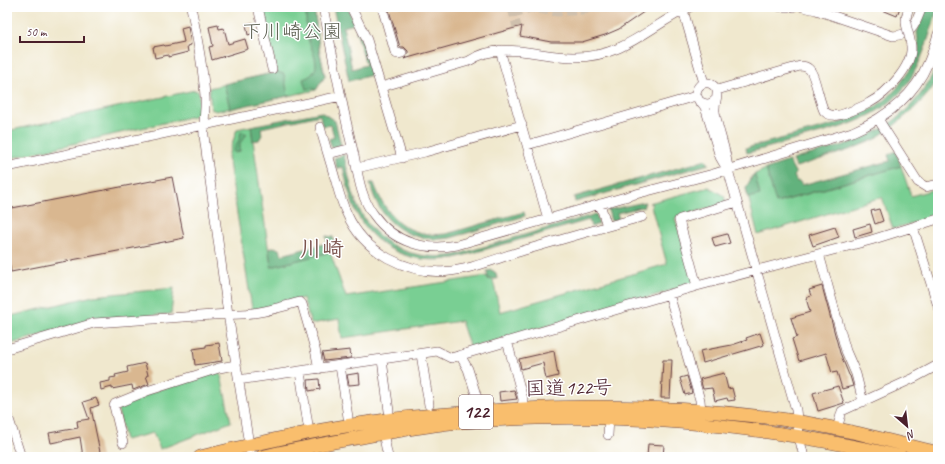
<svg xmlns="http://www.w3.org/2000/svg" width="945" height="464" font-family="Caveat,'Klee One',sans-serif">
<rect width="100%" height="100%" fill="#fff"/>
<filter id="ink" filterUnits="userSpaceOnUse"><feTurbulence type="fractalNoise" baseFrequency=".025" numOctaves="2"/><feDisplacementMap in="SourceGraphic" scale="8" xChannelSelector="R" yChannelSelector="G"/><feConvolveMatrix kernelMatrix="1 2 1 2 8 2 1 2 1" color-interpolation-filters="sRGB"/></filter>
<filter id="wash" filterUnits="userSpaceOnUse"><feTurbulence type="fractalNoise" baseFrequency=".012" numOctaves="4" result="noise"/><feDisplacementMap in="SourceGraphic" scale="16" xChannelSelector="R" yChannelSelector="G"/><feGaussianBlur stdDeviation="0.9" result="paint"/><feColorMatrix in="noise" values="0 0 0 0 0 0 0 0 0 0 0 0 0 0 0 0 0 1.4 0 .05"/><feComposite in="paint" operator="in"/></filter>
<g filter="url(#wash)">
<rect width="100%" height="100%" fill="#f0e8ce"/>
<path fill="#79cf93" stroke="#62775f" d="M261,7H314L319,48L325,76L316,90L216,111L211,109L209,88L277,72Z
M195,90L199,92L200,111L194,116L7,159V131Z
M251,126L271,267L330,252L346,297L487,276L488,279L493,280L500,312L667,264L651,206L652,204L649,203L709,187L724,196L726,203L675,218L695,284L470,348L461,321L342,338L339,319L311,324L303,298L272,307L252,309L228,156L237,129Z
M901,166L911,196L938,188V215L893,229L882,197L758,235L746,188L753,175L766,169L777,203Z
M174,288L171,314L95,319L7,345V317L93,296Z
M220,371L231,422L160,449L153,433L125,440L117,406L158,390Z"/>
<path fill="#62b27d" stroke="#566854" d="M308,7H314L319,48L325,76L316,90L312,88L306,89L303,79C325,72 313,54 308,39C306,31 306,22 306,14L309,12Z
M333,7H348L354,24L343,27L352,69L366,65L356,31H357L365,47L372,75L349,81Z
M927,7H938C930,33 923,61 907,84C883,117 844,127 806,137C787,142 767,148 747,153L746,148L826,127L848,120L872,109L885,100L897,88L912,67L919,50L917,32Z
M938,61C938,67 939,75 937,80C928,98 907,115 891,128C886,132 880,134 876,139L849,150L796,167L793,160C815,152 839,148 860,139C896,125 925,98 938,61Z
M277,72L284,74L288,96L230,109L224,84Z
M321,112L335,121L341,145L332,148L329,139L334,137L331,125L325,126L322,125L320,115L261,128L262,135L259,140L253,141L251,126Z
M241,131L247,134L240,143V151L235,153L233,151L240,138Z
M896,151L901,166L776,203L766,169L789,161L796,174L794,176L797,182L799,181L802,185L890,161L888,155Z
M344,155C348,172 351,190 357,205C375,246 415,262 456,255L596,214L599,224L591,227L589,220L455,258C416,265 378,252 358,216C350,201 347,183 343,167L337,168L334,158Z
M705,159L709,164L575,202L574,197L703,161Z
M753,175H755L760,195L748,198L746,188Z
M370,183H374C386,218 408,238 446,234L524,212L525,216L450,238C410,244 379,223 370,183Z
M645,202L643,208L642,207L617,213L619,219L611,221L608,210Z
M326,236L333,237L335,243L329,245L330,252L271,267L269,249L275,247L280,250L282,255L327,243Z
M492,270L496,273L497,279H488L487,271Z"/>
<g id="blocks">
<path fill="#d9b790" d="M388,7H651L619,29L605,35L582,42H551L520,36L522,26L404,59L408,55V51L404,47H400Z
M875,7H900L897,16Z
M253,23L254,33L248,35L246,24Z
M218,25L219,29L224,28L228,44L245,39L248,49L212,60L209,47L213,46L209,27Z
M188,26L191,45L187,46L188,52L168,57V55L155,58L153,47L164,45L165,46L184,42L181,28Z
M172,177L184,238L11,272L7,250V209Z
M879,209L883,221L875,224L871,211Z
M870,224L872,232L855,237L853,229Z
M835,227L839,237L813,246L809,235Z
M727,234L730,243L715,247L712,238Z
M822,286L840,353L849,375L850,376L853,386L842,389L837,372L832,373L826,353L799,361L792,339L797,337L791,318L810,312L806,298L811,296L809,290Z
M760,333L764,345L703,363L700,351L732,345L747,340L746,338Z
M219,343L222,361L195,365L193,349L206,347V345Z
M350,350L351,358L324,361L322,353Z
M554,351L558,376L546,379L543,363L521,369L519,359Z
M663,360H672L670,398H661Z
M145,363L148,375L146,376L149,384L133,390L132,385L112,389V387L101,390L100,383L110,381V378L116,377L115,375L128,372L127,367Z
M359,373L360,384L349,385L347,375Z
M724,373L728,389L732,388L735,400L728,401L727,398L715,401L712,388L703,389L700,379Z
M687,376L692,393L685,395L680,378Z
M319,379L320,389L309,391L308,380Z
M838,386L844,403L818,411L813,393Z
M514,390L517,399L500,401L499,392Z
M96,398L99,405L91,408L101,457H83L80,437L51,443L49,433L78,428L77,421L89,419L83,402Z
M648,444L664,445L663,457H647Z"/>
</g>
</g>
<g filter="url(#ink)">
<use href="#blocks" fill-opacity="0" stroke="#633d43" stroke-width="1"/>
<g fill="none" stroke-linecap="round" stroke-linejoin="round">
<path stroke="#cfc0ad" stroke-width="9" stroke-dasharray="9 4.5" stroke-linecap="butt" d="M512,8L517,27
M513,13L531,8L558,12L584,10L593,7"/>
<g stroke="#633d43" stroke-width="10">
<path id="minor" d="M191,7C197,36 203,66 205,96C206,109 203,122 204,136L228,314L251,457
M258,7L272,69
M323,7C333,57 342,106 354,155C358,175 361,199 374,215C394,243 425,251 457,245L632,195L713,174L852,132C885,118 914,97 928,63C932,54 935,44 938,34
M351,7L367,40L402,158
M382,7L395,52L397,54L402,53
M780,7H793
M803,7L816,10L893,36C914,34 915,24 922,7
M683,10L704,83
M500,50L548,219
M381,87L469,61C502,39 539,58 575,57C625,57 649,26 690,7
M717,90L800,66C803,66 806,66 809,69C815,74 819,101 824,111C830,117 839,116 846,113
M715,100C711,105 705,105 699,101L696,94C697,81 711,79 717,90C718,98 714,104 715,112C718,132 727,150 728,170L796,410L799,437L804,457
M702,103L705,107L720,157L727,169
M878,119L918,182L926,187L938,184
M320,127C325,145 331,164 336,182C339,193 342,204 347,214C355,232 370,248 388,258C440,286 474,265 525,250C564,239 603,227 642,217
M527,145L696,96
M328,154L352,148
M7,167L341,96
M357,168L425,152L522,125
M600,204L607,226
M913,227L938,306
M819,254L846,351L856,374L863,402
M697,286L679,220L680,219L737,202
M669,294L700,400L701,411
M507,341L523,399L522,409
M7,349L94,323L228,314C253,316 276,308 300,302L302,304L315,349L319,369
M421,354L429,405
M460,355L468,369L478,401
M382,360L389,411
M340,366L348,417
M300,372L308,425
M238,380L437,351L451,358L697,286L871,240L938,219
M7,413L21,457
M837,429L842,411L914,378L938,365
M383,433L388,457
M608,435L609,418
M123,443L114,406L115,404L147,391L219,368L236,365"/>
</g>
<g stroke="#633d43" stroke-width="14">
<path id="highway" d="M200,457C254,444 309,431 365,423C397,418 430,415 462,413C565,404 670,405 773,418C829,425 883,439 938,453
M261,457C298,448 335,442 372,435C398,431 424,426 450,423C601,409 755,423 902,457"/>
</g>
<use href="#minor" stroke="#fff" stroke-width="9"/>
<use href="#highway" stroke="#f9be6d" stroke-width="13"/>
<g stroke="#633d43" stroke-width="10" stroke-linecap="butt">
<path id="minor-bridge" d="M846,113C854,110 862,107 869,103C886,94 913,67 911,46C909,27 902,27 909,7"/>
</g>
<use href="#minor-bridge" stroke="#fff" stroke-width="9"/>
</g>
</g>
<g text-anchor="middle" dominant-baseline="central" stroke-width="3" stroke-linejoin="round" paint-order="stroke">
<rect fill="#fff" stroke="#80626b" stroke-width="1" x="459" y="395" width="34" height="34" rx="3"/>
<g font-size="19" font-weight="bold" fill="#4a1f2b">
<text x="476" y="412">122</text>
</g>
<g font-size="20" fill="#5a5d4f" stroke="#fff">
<text x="292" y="31">下川崎公園</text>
</g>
<g font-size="20" fill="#4a1f2b" stroke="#fff">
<text transform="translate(569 388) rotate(-1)">国道122号</text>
</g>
<g font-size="22" font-weight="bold" fill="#7c544e" stroke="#fff">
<text x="322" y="249">川崎</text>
</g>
</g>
<rect width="945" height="464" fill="none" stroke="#fff" stroke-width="24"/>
<g transform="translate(907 426) rotate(152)" stroke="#ffffff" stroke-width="3" paint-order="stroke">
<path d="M0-3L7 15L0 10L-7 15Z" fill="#4a1f2b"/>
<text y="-6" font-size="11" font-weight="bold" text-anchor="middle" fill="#4a1f2b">N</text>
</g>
<path d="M20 36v6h64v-6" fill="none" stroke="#4a1f2b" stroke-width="2"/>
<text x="26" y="36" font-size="12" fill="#4a1f2b" stroke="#ffffff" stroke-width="3" paint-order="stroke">50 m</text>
</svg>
